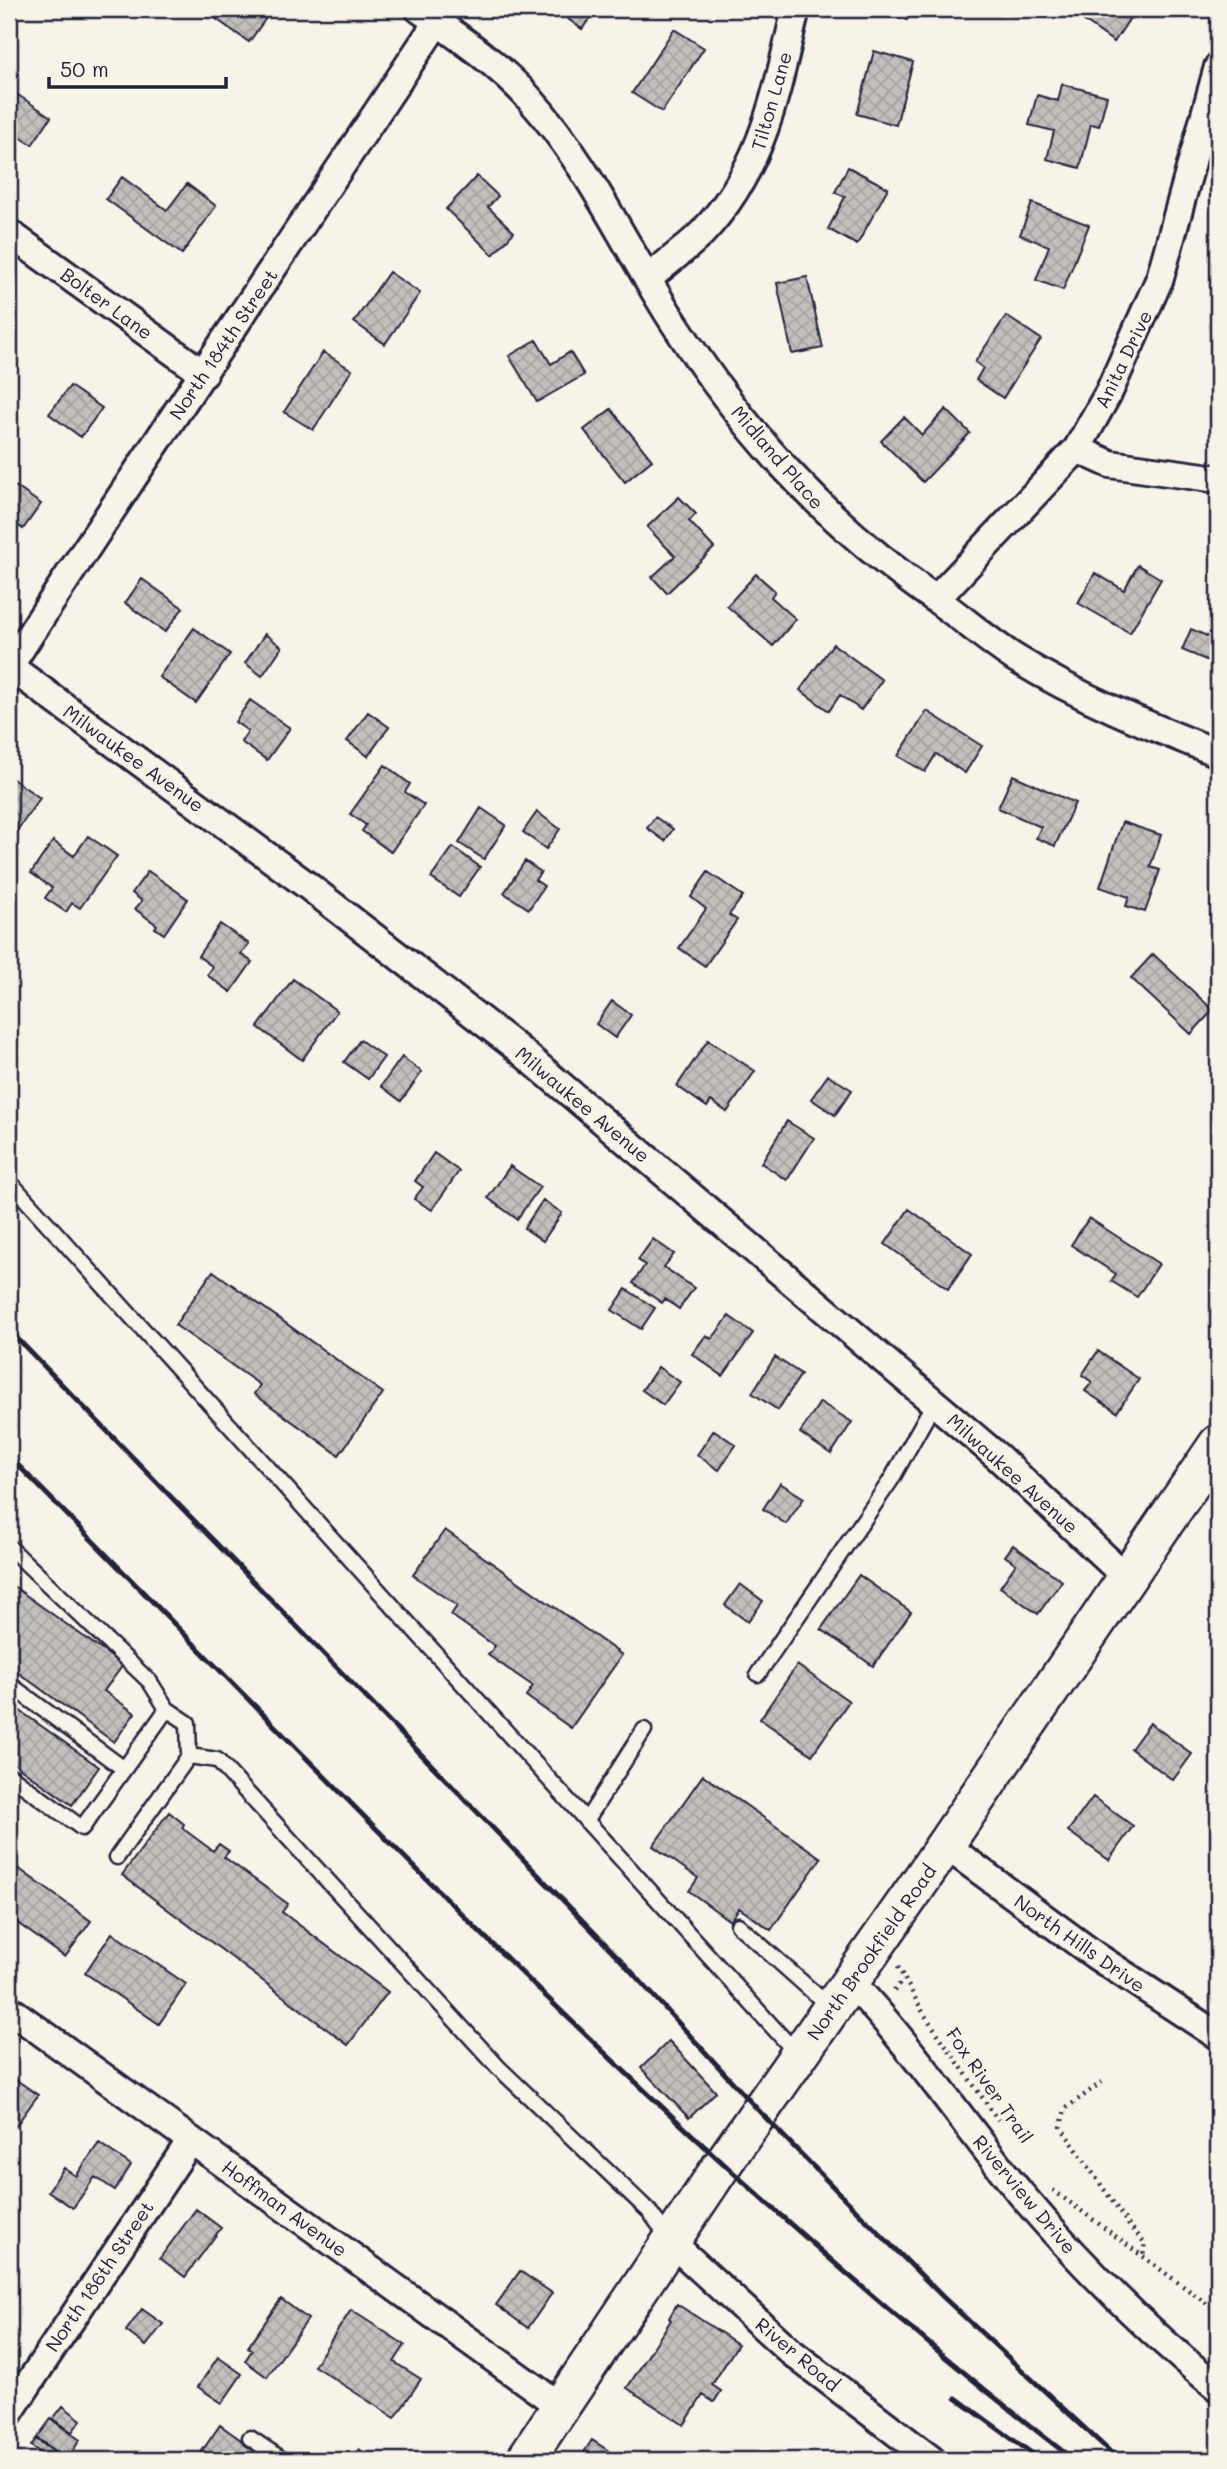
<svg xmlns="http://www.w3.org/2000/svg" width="1227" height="2469" font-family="Mali,sans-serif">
<defs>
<pattern id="building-cross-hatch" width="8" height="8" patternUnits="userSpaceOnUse" patternTransform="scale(1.75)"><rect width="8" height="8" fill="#c2bfbd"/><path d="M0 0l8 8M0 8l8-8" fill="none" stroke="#a6a4a3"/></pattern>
</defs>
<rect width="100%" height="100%" fill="#f7f3e8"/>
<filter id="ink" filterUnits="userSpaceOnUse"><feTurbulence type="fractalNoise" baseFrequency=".0143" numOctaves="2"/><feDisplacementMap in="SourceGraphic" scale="14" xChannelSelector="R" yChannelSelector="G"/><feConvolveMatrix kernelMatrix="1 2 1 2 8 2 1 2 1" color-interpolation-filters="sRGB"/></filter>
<g filter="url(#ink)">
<path fill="url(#building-cross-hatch)" stroke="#22223b" stroke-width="2" d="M202,9H256L266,18L249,42Z
M554,9H597L582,29Z
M878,9H912L907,20Z
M1087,9H1136L1114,42L1080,18Z
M674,29L704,48L662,112L632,93Z
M874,51L913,62L896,125L857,114Z
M1062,84L1107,96L1099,126L1091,124L1080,168L1047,159L1054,131L1029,125L1037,95L1058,101Z
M9,89L51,117L32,145L9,130Z
M848,167L888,188L857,245L828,229L845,197L835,192Z
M477,176L498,196L488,207L514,232L493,255L446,209Z
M122,177L167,210L187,184L216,206L182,254L106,199Z
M1032,203L1089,225L1063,290L1036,280L1049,246L1020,235Z
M389,272L420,293L385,344L354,322Z
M807,277L823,348L792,354L777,283Z
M1006,316L1041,339L1003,398L976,380L983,368L975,362Z
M536,340L551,364L570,352L584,375L537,402L509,356Z
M323,352L352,370L313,430L284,412Z
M70,386L102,408L81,437L49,414Z
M611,409L652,460L625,482L584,430Z
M946,409L970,433L923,482L881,441L904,417L922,435Z
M15,486L41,504L23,529L9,519V496Z
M679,497L696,514L689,521L714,548L667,593L652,577L675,556L647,527Z
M9,532L17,538L9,550Z
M1138,565L1161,579L1130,633L1078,603L1095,573L1124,590Z
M756,574L775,591L771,597L796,619L773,646L727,606Z
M142,579L183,608L165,632L125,603Z
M1218,616V665L1182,650L1191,629L1209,637Z
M194,628L230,654L196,703L159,677Z
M265,634L282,647L262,676L245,663Z
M833,644L882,680L861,710L840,695L829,711L800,690Z
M250,700L290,728L267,760L241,742L248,731L235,722Z
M927,711L982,746L965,773L936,754L925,772L898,756Z
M368,712L389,727L368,756L347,741Z
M385,765L410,784L405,792L424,805L391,852L362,831L366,825L350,814Z
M1013,775L1075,803L1055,846L1036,838L1041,827L998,808Z
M10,777L40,798L9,842V778Z
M481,808L506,825L484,859L459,843Z
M537,812L560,829L546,849L523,832Z
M655,817L673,829L665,841L647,828Z
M1122,822L1161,835L1150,867L1160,870L1145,912L1126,906L1129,897L1100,887Z
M88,836L117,856L80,908L72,903L66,912L45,898L52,888L31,873L53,841L74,856Z
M453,847L480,867L459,897L431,878Z
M525,861L541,872L535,880L544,886L529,909L504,893Z
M148,871L188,899L164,934L155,928L157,925L135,909L142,901L132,893Z
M708,872L743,896L729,915L737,920L705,966L679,948L706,909L691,897Z
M220,924L249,944L241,954L252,962L231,992L207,975L213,967L198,956Z
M1153,954L1213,1010L1191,1034L1131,978Z
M293,979L337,1011L302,1060L258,1027Z
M612,1001L631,1015L615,1038L596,1024Z
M360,1040L384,1057L368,1079L344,1062Z
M708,1040L755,1071L727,1112L711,1101L707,1107L677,1086Z
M402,1057L422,1072L401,1101L381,1086Z
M828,1075L852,1090L835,1115L811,1099Z
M787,1121L814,1138L787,1180L761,1163Z
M434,1153L459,1171L432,1210L414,1199L423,1187L415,1181Z
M510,1166L540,1187L517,1219L488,1198Z
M543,1200L562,1213L543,1241L524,1228Z
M909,1209L972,1254L948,1289L885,1244Z
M1089,1218L1159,1264L1137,1297L1111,1281L1116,1274L1071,1245Z
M653,1239L674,1254L664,1267L694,1288L679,1309L665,1299L662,1303L633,1283L645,1265L638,1260Z
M213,1271L383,1393L339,1455L254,1394L260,1385L175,1325Z
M626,1289L655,1308L641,1329L612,1310Z
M729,1316L753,1333L723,1376L692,1354L706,1335L712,1339Z
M1098,1351L1139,1379L1117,1412L1085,1391L1092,1382L1082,1375Z
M775,1357L801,1374L778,1410L752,1393Z
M658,1367L680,1382L663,1405L642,1390Z
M820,1402L852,1422L831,1454L800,1433Z
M714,1430L736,1445L719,1470L697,1455Z
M780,1483L804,1498L786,1524L763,1509Z
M445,1530L622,1655L571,1728L526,1696L533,1686L488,1655L495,1646L451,1615L457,1606L413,1575Z
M1013,1545L1062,1581L1038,1614L1000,1587L1016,1564L1005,1556Z
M859,1575L911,1612L873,1666L821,1629Z
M9,1583L123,1665L104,1691L135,1713L114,1742L9,1666Z
M740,1584L763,1601L748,1622L725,1605Z
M797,1665L849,1701L812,1755L760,1719Z
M9,1703L99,1767L72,1805L9,1760Z
M1150,1723L1192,1754L1173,1780L1131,1749Z
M703,1775L821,1858L771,1930L739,1908L730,1921L689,1891L698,1878L653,1846Z
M1093,1797L1133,1826L1109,1860L1068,1831Z
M169,1812L184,1824L182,1828L213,1851L219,1844L229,1851L224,1857L288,1904L282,1912L388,1992L348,2045L122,1875Z
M18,1868L91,1921L65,1957L9,1917V1882Z
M112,1933L186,1984L159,2024L85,1973Z
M669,2041L716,2092L689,2118L641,2068Z
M15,2079L38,2095L15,2127L9,2123V2088Z
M99,2143L131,2165L115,2190L95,2177L73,2208L48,2191L64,2168L76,2176Z
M196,2209L221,2228L185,2277L160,2258Z
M520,2271L552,2293L528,2328L496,2305Z
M281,2299L308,2319L267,2377L245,2361L252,2350L248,2347Z
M677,2304L738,2344L712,2385L721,2391L714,2402L703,2395L684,2425L627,2388L671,2320L669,2318Z
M142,2309L163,2324L146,2346L126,2331Z
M351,2310L405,2345L394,2362L421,2379L395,2418L314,2366Z
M218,2357L242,2374L222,2403L198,2387Z
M63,2406L81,2420L72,2432L53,2419Z
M51,2419L80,2440L67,2459L37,2438Z
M220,2425L269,2460H202L198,2457Z
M36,2439L65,2460H50L31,2446Z
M592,2440L623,2460H579Z
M359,2449L375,2460H351Z"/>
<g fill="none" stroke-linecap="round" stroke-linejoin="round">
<g stroke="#22223b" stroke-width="19">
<path id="lane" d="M9,1181L798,2055
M9,1547L150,1682L167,1709L188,1723L189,1756
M758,1674L891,1480L934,1403
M9,1684L124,1769
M9,1775L82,1828L167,1709
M586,1821L644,1730
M117,1857L189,1756L217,1760L498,2067L649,2211L670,2240
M738,1925L831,2008
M250,2438L283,2460"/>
</g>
<g stroke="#22223b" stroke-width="32">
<path id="street" d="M419,9C456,35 497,63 528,97C587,162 624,244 671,318C742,430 825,522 934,598C961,617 987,640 1015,658C1078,697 1149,726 1218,753
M9,233L204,374
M649,278C666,263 686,249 702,233C764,168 776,92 796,9
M1077,449L1110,464L1218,479
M936,599L1077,449L1109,392L1160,278L1218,67
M9,666L308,886L517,1048L998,1457L1127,1578
M9,667C149,450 295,237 437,22
M945,1845L1096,1956L1218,2036
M851,1982C913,2048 964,2124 1021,2194C1081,2265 1146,2330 1218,2388
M9,2009L561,2407
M670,2241L791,2352L932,2460
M9,2413L191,2140"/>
</g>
<g stroke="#22223b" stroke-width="42">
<path id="secondary" d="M525,2460L722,2165L915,1889L1218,1444"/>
</g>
<path stroke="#22223b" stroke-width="4.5" stroke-dasharray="2 5" stroke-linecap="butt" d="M898,1967L924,2014L998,2120
M894,1991L903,1980
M1102,2082L1065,2109L1061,2127L1128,2224L1145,2243L1143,2257
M1053,2190L1218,2312"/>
<use href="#lane" stroke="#f7f3e8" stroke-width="14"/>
<use href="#street" stroke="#f7f3e8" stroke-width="26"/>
<use href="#secondary" stroke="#f7f3e8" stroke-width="37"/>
<path stroke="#22223b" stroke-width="5" d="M9,1330L619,1958L760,2112L845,2199L943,2297L1119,2460
M9,1456C352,1802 687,2162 1074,2460
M956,2398L1041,2460"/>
</g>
</g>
<g text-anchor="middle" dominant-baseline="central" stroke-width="5" stroke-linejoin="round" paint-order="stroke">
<g font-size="19" fill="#22223b" stroke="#f7f3e8">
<text transform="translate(771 101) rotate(-74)">Tilton Lane</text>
<text transform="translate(107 303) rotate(36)">Bolter Lane</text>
<text transform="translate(223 344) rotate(-56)">North 184th Street</text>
<text transform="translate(1123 359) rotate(-64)">Anita Drive</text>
<text transform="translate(778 457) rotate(49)">Midland Place</text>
<text transform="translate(134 758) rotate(36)">Milwaukee Avenue</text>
<text transform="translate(583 1104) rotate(40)">Milwaukee Avenue</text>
<text transform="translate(1013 1473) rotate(42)">Milwaukee Avenue</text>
<text transform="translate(1080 1943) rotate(35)">North Hills Drive</text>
<text transform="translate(871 1952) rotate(-55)">North Brookfield Road</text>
<text transform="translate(990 2085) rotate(55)">Fox River Trail</text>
<text transform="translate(1025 2194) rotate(50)">Riverview Drive</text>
<text transform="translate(285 2208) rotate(36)">Hoffman Avenue</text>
<text transform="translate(99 2276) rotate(-56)">North 186th Street</text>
<text transform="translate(798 2354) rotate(40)">River Road</text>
</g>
</g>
<rect width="1227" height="2469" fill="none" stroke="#f7f3e8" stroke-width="35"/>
<rect x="18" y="18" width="1192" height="2434" fill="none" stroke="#22223b" stroke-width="2.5" filter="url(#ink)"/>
<path d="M49 77v10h177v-10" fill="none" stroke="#22223b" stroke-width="3.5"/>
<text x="60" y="77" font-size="21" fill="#22223b" stroke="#f7f3e8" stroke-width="5" paint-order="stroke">50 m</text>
</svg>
